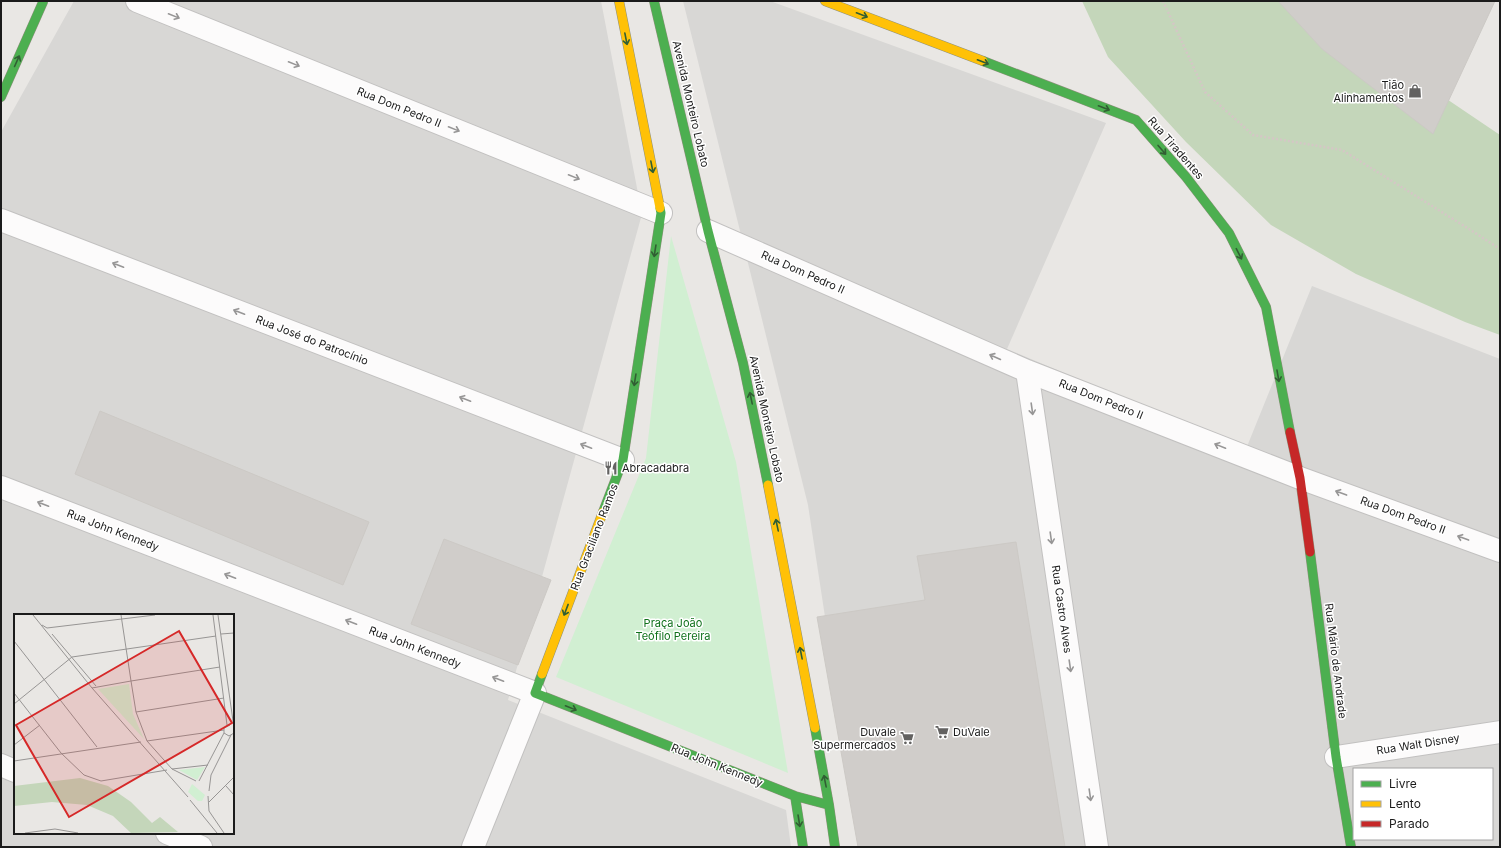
<svg xmlns="http://www.w3.org/2000/svg" width="1501" height="848" font-family="Inter,sans-serif">
<rect width="100%" height="100%" fill="#e9e7e4"/>
<path fill="#d8d7d5" fill-rule="evenodd" d="M74,1H601L642,214L508,700L786,810L791,847H1V132ZM15,615H233V833H15Z
M683,1H770L1106,123L1007,349L1246,449L1312,286L1500,359V847H860L808,505ZM1354,769H1492V839H1354Z"/>
<path fill="#c4d6ba" d="M1082,1H1319L1423,83L1500,135V335L1465,322L1356,274L1271,225L1186,142L1108,57Z"/>
<path fill="#d1efd2" d="M671,236L736,462L788,773L556,677L646,458Z"/>
<path fill="#d0cdca" stroke="#ccc9c5" d="M1278,1H1495L1433,134L1322,49Z
M100,411L369,522L343,585L75,474Z
M444,539L551,580L518,665L411,624Z
M1016,542L1065,847H858L817,617L925,600L917,556Z"/>
<g fill="none" stroke-linecap="round" stroke-linejoin="round">
<g stroke="#c2c1c0" stroke-width="24">
<path id="street" d="M137,1L661,213
M1,220L623,460
M708,231L1027,371L1300,478L1500,551
M1027,371L1097,847
M1,487L535,693L473,847
M1336,757L1500,732
M1,765L15,771
M167,833L201,847"/>
</g>
<g stroke="#8f917d" stroke-width="10">
<path id="fast" d="M654,1L708,231L743,363L768,485
M983,61L1136,120L1186,177L1229,233L1266,307L1290,432
M1,97L43,2
M603,512L623,460L661,213L660,208
M1310,552L1336,757L1351,847
M542,674L535,693L795,796L829,805
M815,728L829,805L835,847
M795,796L803,847"/>
</g>
<g stroke="#8f917d" stroke-width="10">
<path id="slow" d="M619,1L660,208
M825,1L983,61
M768,485L815,728
M542,674L603,512"/>
</g>
<g stroke="#8f917d" stroke-width="10">
<path id="jam" d="M1290,432L1300,478L1310,552"/>
</g>
<path stroke="#d4c7c5" stroke-width="2.5" stroke-dasharray="2 2" stroke-linecap="butt" d="M1163,1L1205,92L1253,135L1342,150L1469,229L1500,249"/>
<use href="#street" stroke="#fcfbfb" stroke-width="22"/>
<use href="#fast" stroke="#4caf50" stroke-width="9"/>
<use href="#slow" stroke="#ffc107" stroke-width="9"/>
<use href="#jam" stroke="#c62828" stroke-width="9"/>
</g>
<defs><path id="oneway-shaft" d="M-6 0H5M1.5-3L5.5 0L1.5 3" fill="none" stroke-width="1.6" stroke-linecap="round" stroke-linejoin="round"/></defs>
<g stroke="#315e33">
<use href="#oneway-shaft" transform="translate(862 15) rotate(21)"/>
<use href="#oneway-shaft" transform="translate(626 39) rotate(79)"/>
<use href="#oneway-shaft" transform="translate(17 61) rotate(-66)"/>
<use href="#oneway-shaft" transform="translate(983 62) rotate(21)"/>
<use href="#oneway-shaft" transform="translate(1104 108) rotate(21)"/>
<use href="#oneway-shaft" transform="translate(1162 150) rotate(49)"/>
<use href="#oneway-shaft" transform="translate(652 167) rotate(79)"/>
<use href="#oneway-shaft" transform="translate(655 251) rotate(99)"/>
<use href="#oneway-shaft" transform="translate(1239 254) rotate(63)"/>
<use href="#oneway-shaft" transform="translate(1278 376) rotate(80)"/>
<use href="#oneway-shaft" transform="translate(635 380) rotate(99)"/>
<use href="#oneway-shaft" transform="translate(751 398) rotate(-102)"/>
<use href="#oneway-shaft" transform="translate(777 525) rotate(-102)"/>
<use href="#oneway-shaft" transform="translate(566 610) rotate(111)"/>
<use href="#oneway-shaft" transform="translate(801 653) rotate(-101)"/>
<use href="#oneway-shaft" transform="translate(571 708) rotate(22)"/>
<use href="#oneway-shaft" transform="translate(825 781) rotate(-101)"/>
<use href="#oneway-shaft" transform="translate(799 821) rotate(81)"/>
</g>
<g stroke="#979696">
<use href="#oneway-shaft" transform="translate(174 16) rotate(22)"/>
<use href="#oneway-shaft" transform="translate(294 64) rotate(22)"/>
<use href="#oneway-shaft" transform="translate(454 129) rotate(22)"/>
<use href="#oneway-shaft" transform="translate(574 177) rotate(22)"/>
<use href="#oneway-shaft" transform="translate(118 265) rotate(-159)"/>
<use href="#oneway-shaft" transform="translate(239 312) rotate(-159)"/>
<use href="#oneway-shaft" transform="translate(995 357) rotate(-156)"/>
<use href="#oneway-shaft" transform="translate(465 399) rotate(-159)"/>
<use href="#oneway-shaft" transform="translate(1032 409) rotate(82)"/>
<use href="#oneway-shaft" transform="translate(586 446) rotate(-159)"/>
<use href="#oneway-shaft" transform="translate(1220 446) rotate(-158)"/>
<use href="#oneway-shaft" transform="translate(1341 493) rotate(-160)"/>
<use href="#oneway-shaft" transform="translate(43 504) rotate(-159)"/>
<use href="#oneway-shaft" transform="translate(1051 538) rotate(82)"/>
<use href="#oneway-shaft" transform="translate(1463 538) rotate(-160)"/>
<use href="#oneway-shaft" transform="translate(230 576) rotate(-159)"/>
<use href="#oneway-shaft" transform="translate(351 622) rotate(-159)"/>
<use href="#oneway-shaft" transform="translate(1070 666) rotate(82)"/>
<use href="#oneway-shaft" transform="translate(498 679) rotate(-159)"/>
<use href="#oneway-shaft" transform="translate(1090 795) rotate(82)"/>
</g>
<defs>
<g id="shop-bare" transform="scale(1.08)"><path d="M-5-2.5h2.3a2.7 3.5 0 0 1 5.4 0H5L5.5 6h-11ZM-1.5-2.5h3a1.5 2.3 0 0 0-3 0Z" fill="#636261" stroke="#fff" stroke-width="2.5" paint-order="stroke"/></g>
<g id="restaurant-bare" transform="scale(1.08)"><path d="M-5-6h1v4h1v-4h1v4h1v-4h1v5L-1.5 .5V6h-2V.5L-5-1ZM5-6V6H3V1.5H1.5Q1.5-4 5-6Z" fill="#636261" stroke="#fff" stroke-width="2.5" paint-order="stroke"/></g>
<g id="supermarket-bare" transform="scale(1.08)"><path d="M-6-5.5h2.5l.6 2H6L4.5 2H-2.5L-4.4-4H-6ZM-1.5 3.2a1.3 1.3 0 1 0 .1 0ZM3 3.2a1.3 1.3 0 1 0 .1 0Z" fill="#636261" stroke="#fff" stroke-width="2.5" paint-order="stroke"/></g>
</defs>
<g fill-rule="evenodd">
<use href="#shop-bare" x="1415" y="91"/>
<use href="#restaurant-bare" x="611" y="468"/>
<use href="#supermarket-bare" x="942" y="732"/>
<use href="#supermarket-bare" x="907" y="738"/>
</g>
<g text-anchor="middle" dominant-baseline="central" stroke-width="3" stroke-linejoin="round" paint-order="stroke">
<g font-size="11" fill="#1b1b1b" stroke="#fff" text-anchor="end">
<text x="1404" y="85">Tião<tspan x="1404" dy="13">Alinhamentos</tspan></text>
<text x="622" y="468" text-anchor="start">Abracadabra</text>
<text x="896" y="732">Duvale<tspan x="896" dy="13">Supermercados</tspan></text>
<text x="953" y="732" text-anchor="start">DuVale</text>
</g>
<g font-size="11" fill="#1b1b1b" stroke="#fff">
<text transform="translate(691 104) rotate(77)">Avenida Monteiro Lobato</text>
<text transform="translate(399 107) rotate(22)">Rua Dom Pedro II</text>
<text transform="translate(1176 148) rotate(49)">Rua Tiradentes</text>
<text transform="translate(803 272) rotate(24)">Rua Dom Pedro II</text>
<text transform="translate(312 340) rotate(21)">Rua José do Patrocínio</text>
<text transform="translate(1101 399) rotate(22)">Rua Dom Pedro II</text>
<text transform="translate(767 419) rotate(78)">Avenida Monteiro Lobato</text>
<text transform="translate(1403 515) rotate(20)">Rua Dom Pedro II</text>
<text transform="translate(113 530) rotate(21)">Rua John Kennedy</text>
<text transform="translate(594 537) rotate(-69)">Rua Graciliano Ramos</text>
<text transform="translate(1062 609) rotate(82)">Rua Castro Alves</text>
<text transform="translate(415 647) rotate(21)">Rua John Kennedy</text>
<text transform="translate(1336 661) rotate(83)">Rua Mário de Andrade</text>
<text transform="translate(1418 744) rotate(-9)">Rua Walt Disney</text>
<text transform="translate(717 765) rotate(22)">Rua John Kennedy</text>
</g>
<g font-size="11" fill="#10711b" stroke="#fff">
<text x="673" y="623">Praça João<tspan x="673" dy="13">Teófilo Pereira</tspan></text>
</g>
</g>
<g transform="translate(14 614)">
<rect width="220" height="220" fill="#e9e7e4"/>
<path d="M66,164L94,172L117,188L138,209L146,203L164,218L117,219L99,202L73,191L38,188L0,192V172Z" fill="#c4d6ba"/>
<path d="M115,70L119,100L130,125L84,75ZM191,153L183,166L165,156ZM178,170L191,181L188,187H184L174,178Z" fill="#d1efd2"/>
<path fill="none" stroke="#979594" stroke-width="1" d="M19,1L78,74L174,183M107,1L117,67L206,53M199,1L213,111M204,1L220,114M28,11L33,14L141,1M38,20L82,72M207,20L220,19M0,27L83,133M78,74L117,67L122,98L133,127L158,155L182,167M0,79L47,139L70,161L87,167L153,156M0,90L58,43L202,22M122,98L210,84M216,111L210,114V119L215,122L220,119M133,127L210,116M0,131L26,111M0,147L127,128M158,155L194,151M185,167L210,119M212,172L220,181M195,177L197,161L217,121M194,182L195,197L210,219M176,186L203,219M195,188L220,163M11,219L41,215L64,219"/>
<path fill="#d62828" fill-opacity="0.15" stroke="#d62828" stroke-width="2" d="M165,17L218,109L55,203L2,111Z"/>
<rect width="220" height="220" fill="none" stroke="#1b1b1b" stroke-width="2"/>
</g>
<rect width="1501" height="848" fill="none" stroke="#1b1b1b" stroke-width="4"/>
<rect x="1353" y="768" width="140" height="72" fill="#ffffff" stroke="#a4a4a4"/>
<rect x="1361" y="781" width="20" height="6" fill="#4caf50" stroke="#a4a4a4"/>
<text x="1389" y="788" font-size="12" fill="#1b1b1b">Livre</text>
<rect x="1361" y="801" width="20" height="6" fill="#ffc107" stroke="#a4a4a4"/>
<text x="1389" y="808" font-size="12" fill="#1b1b1b">Lento</text>
<rect x="1361" y="821" width="20" height="6" fill="#c62828" stroke="#a4a4a4"/>
<text x="1389" y="828" font-size="12" fill="#1b1b1b">Parado</text>
</svg>
